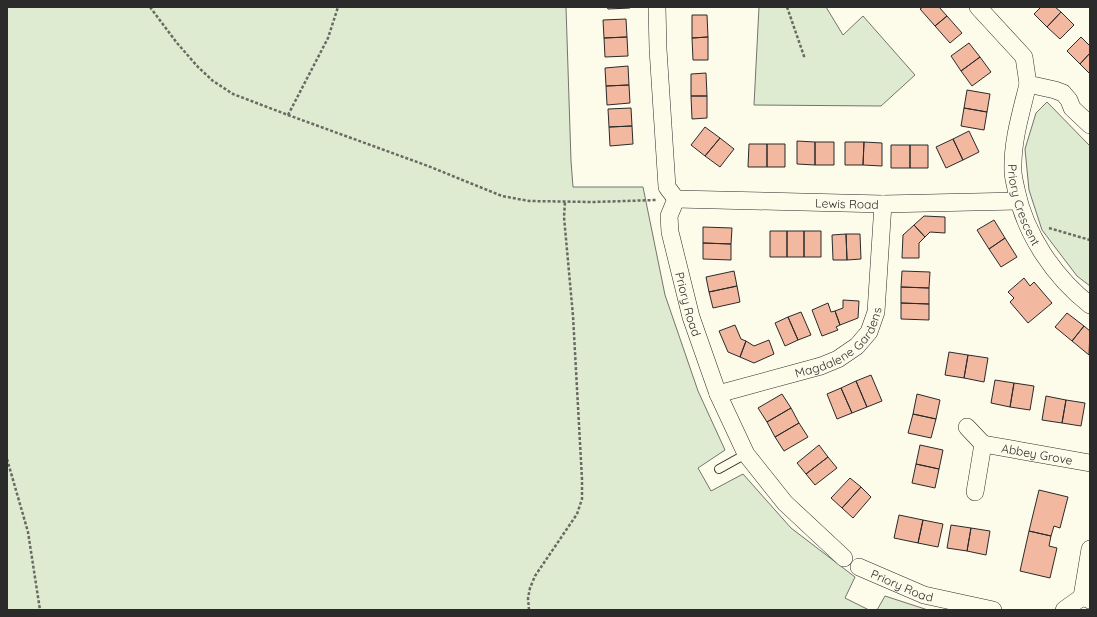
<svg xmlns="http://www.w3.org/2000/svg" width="1097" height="617" font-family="Quicksand,sans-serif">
<rect width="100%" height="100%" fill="#fdfbea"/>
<path fill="#deebd1" stroke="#74746e" d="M7,7H566L571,161L573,187H643L665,295L698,391L725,450L698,468L711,491L743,474L791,528L855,577L845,598L869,610H7Z
M759,7H826L843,35L863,16L915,75L881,106L754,105Z
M1047,102L1090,146V286L1077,276L1042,230L1029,190L1025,149L1036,113Z
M885,596L928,610H877Z"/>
<path fill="#f2b8a0" stroke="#2b2b2b" d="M607,7H630V8L608,9Z
M923,7H939L947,16L935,26L920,9Z
M1041,7H1055L1061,12L1047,27L1034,14Z
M1061,12L1074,25L1060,39L1047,27Z
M692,15H707L708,37L692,38Z
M947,16L962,33L950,43L935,26Z
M626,19L627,37L604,38L603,20Z
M627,37L628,56L605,57L604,38Z
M708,37V60H693L692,38Z
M1081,37L1090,46V53L1080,64L1067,51Z
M969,43L980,57L961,71L951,56Z
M1090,53V74L1080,64Z
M980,57L991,72L972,86L961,71Z
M628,66L629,85L606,86L605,68Z
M706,73L707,96H691V74Z
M629,85L630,103L607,105L606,86Z
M967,90L990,94L987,112L964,108Z
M691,96H707V118L692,119Z
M631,108L632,126L609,127L608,109Z
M964,108L987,112L984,130L961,126Z
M632,126L633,144L610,146L609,127Z
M705,127L720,138L705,156L691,145Z
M969,131L979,152L963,160L953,139Z
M720,138L734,149L720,167L705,156Z
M953,139L963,160L946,168L936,147Z
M797,141L815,142V165L797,164Z
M815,142H834V165H815Z
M845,142H864L863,165H845Z
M864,142L882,143V166L863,165Z
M749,144H767V167H748Z
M767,144H785V167H767Z
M891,145H910V168H891Z
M910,145H928V168H910Z
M924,216L945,217V233L930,232L925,237L914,225Z
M994,220L1005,238L989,249L977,230Z
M914,225L925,237L919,243V258H902L903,235Z
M703,227L732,228L731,244L703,243Z
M770,231H787V257H770Z
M787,231H804V257H787Z
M804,231H821V257H804Z
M846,234L847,260H833L832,235Z
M846,234H860L861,259L847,260Z
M1005,238L1017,257L1001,267L989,249Z
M703,243L731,244V260L703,259Z
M734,271L737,286L709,292L706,277Z
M902,271L930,272L929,288L901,287Z
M1024,278L1030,286L1034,282L1052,303L1028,323L1010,302L1014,298L1008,292Z
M737,286L740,302L713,308L709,292Z
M901,287L929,288V304L901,303Z
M843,300L859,301L858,318L840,325L835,311L843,308Z
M828,303L831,312L835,311L840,325L836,327L838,330L822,336L812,310Z
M901,303L929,304V320L901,319Z
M801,312L811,335L798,340L788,317Z
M1067,313L1084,326L1072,341L1055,327Z
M788,317L798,340L785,346L775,323Z
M735,325L741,339L746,341L740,357L728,352L719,331Z
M1084,326L1090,331L1089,355L1072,341Z
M769,340L774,354L754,363L740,357L746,341L754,346Z
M949,352L968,355L964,378L945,375Z
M968,355L988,358L984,382L964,378Z
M871,375L882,401L867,407L856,381Z
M995,380L1014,383L1010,407L991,403Z
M856,381L867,407L852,413L841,388Z
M1014,383L1034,386L1030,410L1010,407Z
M841,388L852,413L837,419L827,394Z
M782,394L791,408L767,422L758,408Z
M917,394L940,400L936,419L913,414Z
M1046,396L1066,400L1062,423L1042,420Z
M1066,400L1085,403L1081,426L1062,423Z
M791,408L799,423L775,437L767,422Z
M913,414L936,419L931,438L908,433Z
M799,423L808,437L784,451L775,437Z
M819,445L828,457L806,474L797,463Z
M920,445L943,450L939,469L916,464Z
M828,457L837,468L815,485L806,474Z
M916,464L939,469L935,488L912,483Z
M850,478L861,487L842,508L831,498Z
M861,487L871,497L853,518L842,508Z
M1039,490L1068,497L1060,528L1054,526L1051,536L1029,531Z
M899,515L923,520L918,543L894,538Z
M923,520L943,524L938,547L918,543Z
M951,525L971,528L967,551L947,548Z
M971,528L990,531L986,555L967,551Z
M1029,531L1051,536L1049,546L1057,548L1050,578L1020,571Z"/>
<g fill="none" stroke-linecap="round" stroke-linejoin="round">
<g stroke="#2b2b2b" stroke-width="10">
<path id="service" d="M719,469L746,454"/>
</g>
<g stroke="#2b2b2b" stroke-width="18">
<g id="minor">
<path id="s1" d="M657,7L658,49L667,187L676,199L669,216L670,232L691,317L718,394L746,454L785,503L844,558"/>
<path d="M978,7L1024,57L1028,84L1055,90L1063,93L1069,100L1072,108L1090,125"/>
<path id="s2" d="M1028,84C1021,113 1012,141 1013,171C1013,177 1015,183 1016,189C1025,234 1054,277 1090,305"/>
<path id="s3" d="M676,199L883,204L1018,201"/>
<path id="s4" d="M718,394L821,366L838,359L857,346L869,332L876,312L883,204"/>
<path d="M967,427L983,444L975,492"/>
<path id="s5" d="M983,444L1090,463"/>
<path id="s6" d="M859,567L924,595L993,610"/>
<path d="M1082,597L1090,549"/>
<path d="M1064,610L1082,597L1090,600"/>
</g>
</g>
<path stroke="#6a6964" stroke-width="2.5" stroke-dasharray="3 2" stroke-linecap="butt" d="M150,7L177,43L198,67L213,81L233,94L288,115L428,166L502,196L529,201L593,202L656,200
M787,7L805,59
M288,115L328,38L338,7
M1049,228L1090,240
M7,459L28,532L40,610
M529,610L528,598L530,588L535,576L577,514L582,499V479L573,316L564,217L565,202"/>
<use href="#service" stroke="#fdfbea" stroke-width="8"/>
<use href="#minor" stroke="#fdfbea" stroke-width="17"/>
</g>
<g text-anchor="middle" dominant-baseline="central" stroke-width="3" stroke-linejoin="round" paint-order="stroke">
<g font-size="12" fill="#2b2b2b" stroke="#fdfbea">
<text stroke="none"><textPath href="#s3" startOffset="171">Lewis Road</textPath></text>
<text stroke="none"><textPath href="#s2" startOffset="124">Priory Crescent</textPath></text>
<text stroke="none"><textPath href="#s1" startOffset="304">Priory Road</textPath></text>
<text stroke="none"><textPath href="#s4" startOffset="136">Magdalene Gardens</textPath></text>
<text stroke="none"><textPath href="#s5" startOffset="55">Abbey Grove</textPath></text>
<text stroke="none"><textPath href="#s6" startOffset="47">Priory Road</textPath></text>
</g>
</g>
<rect width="1097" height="617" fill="none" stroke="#2b2b2b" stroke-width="16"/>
</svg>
